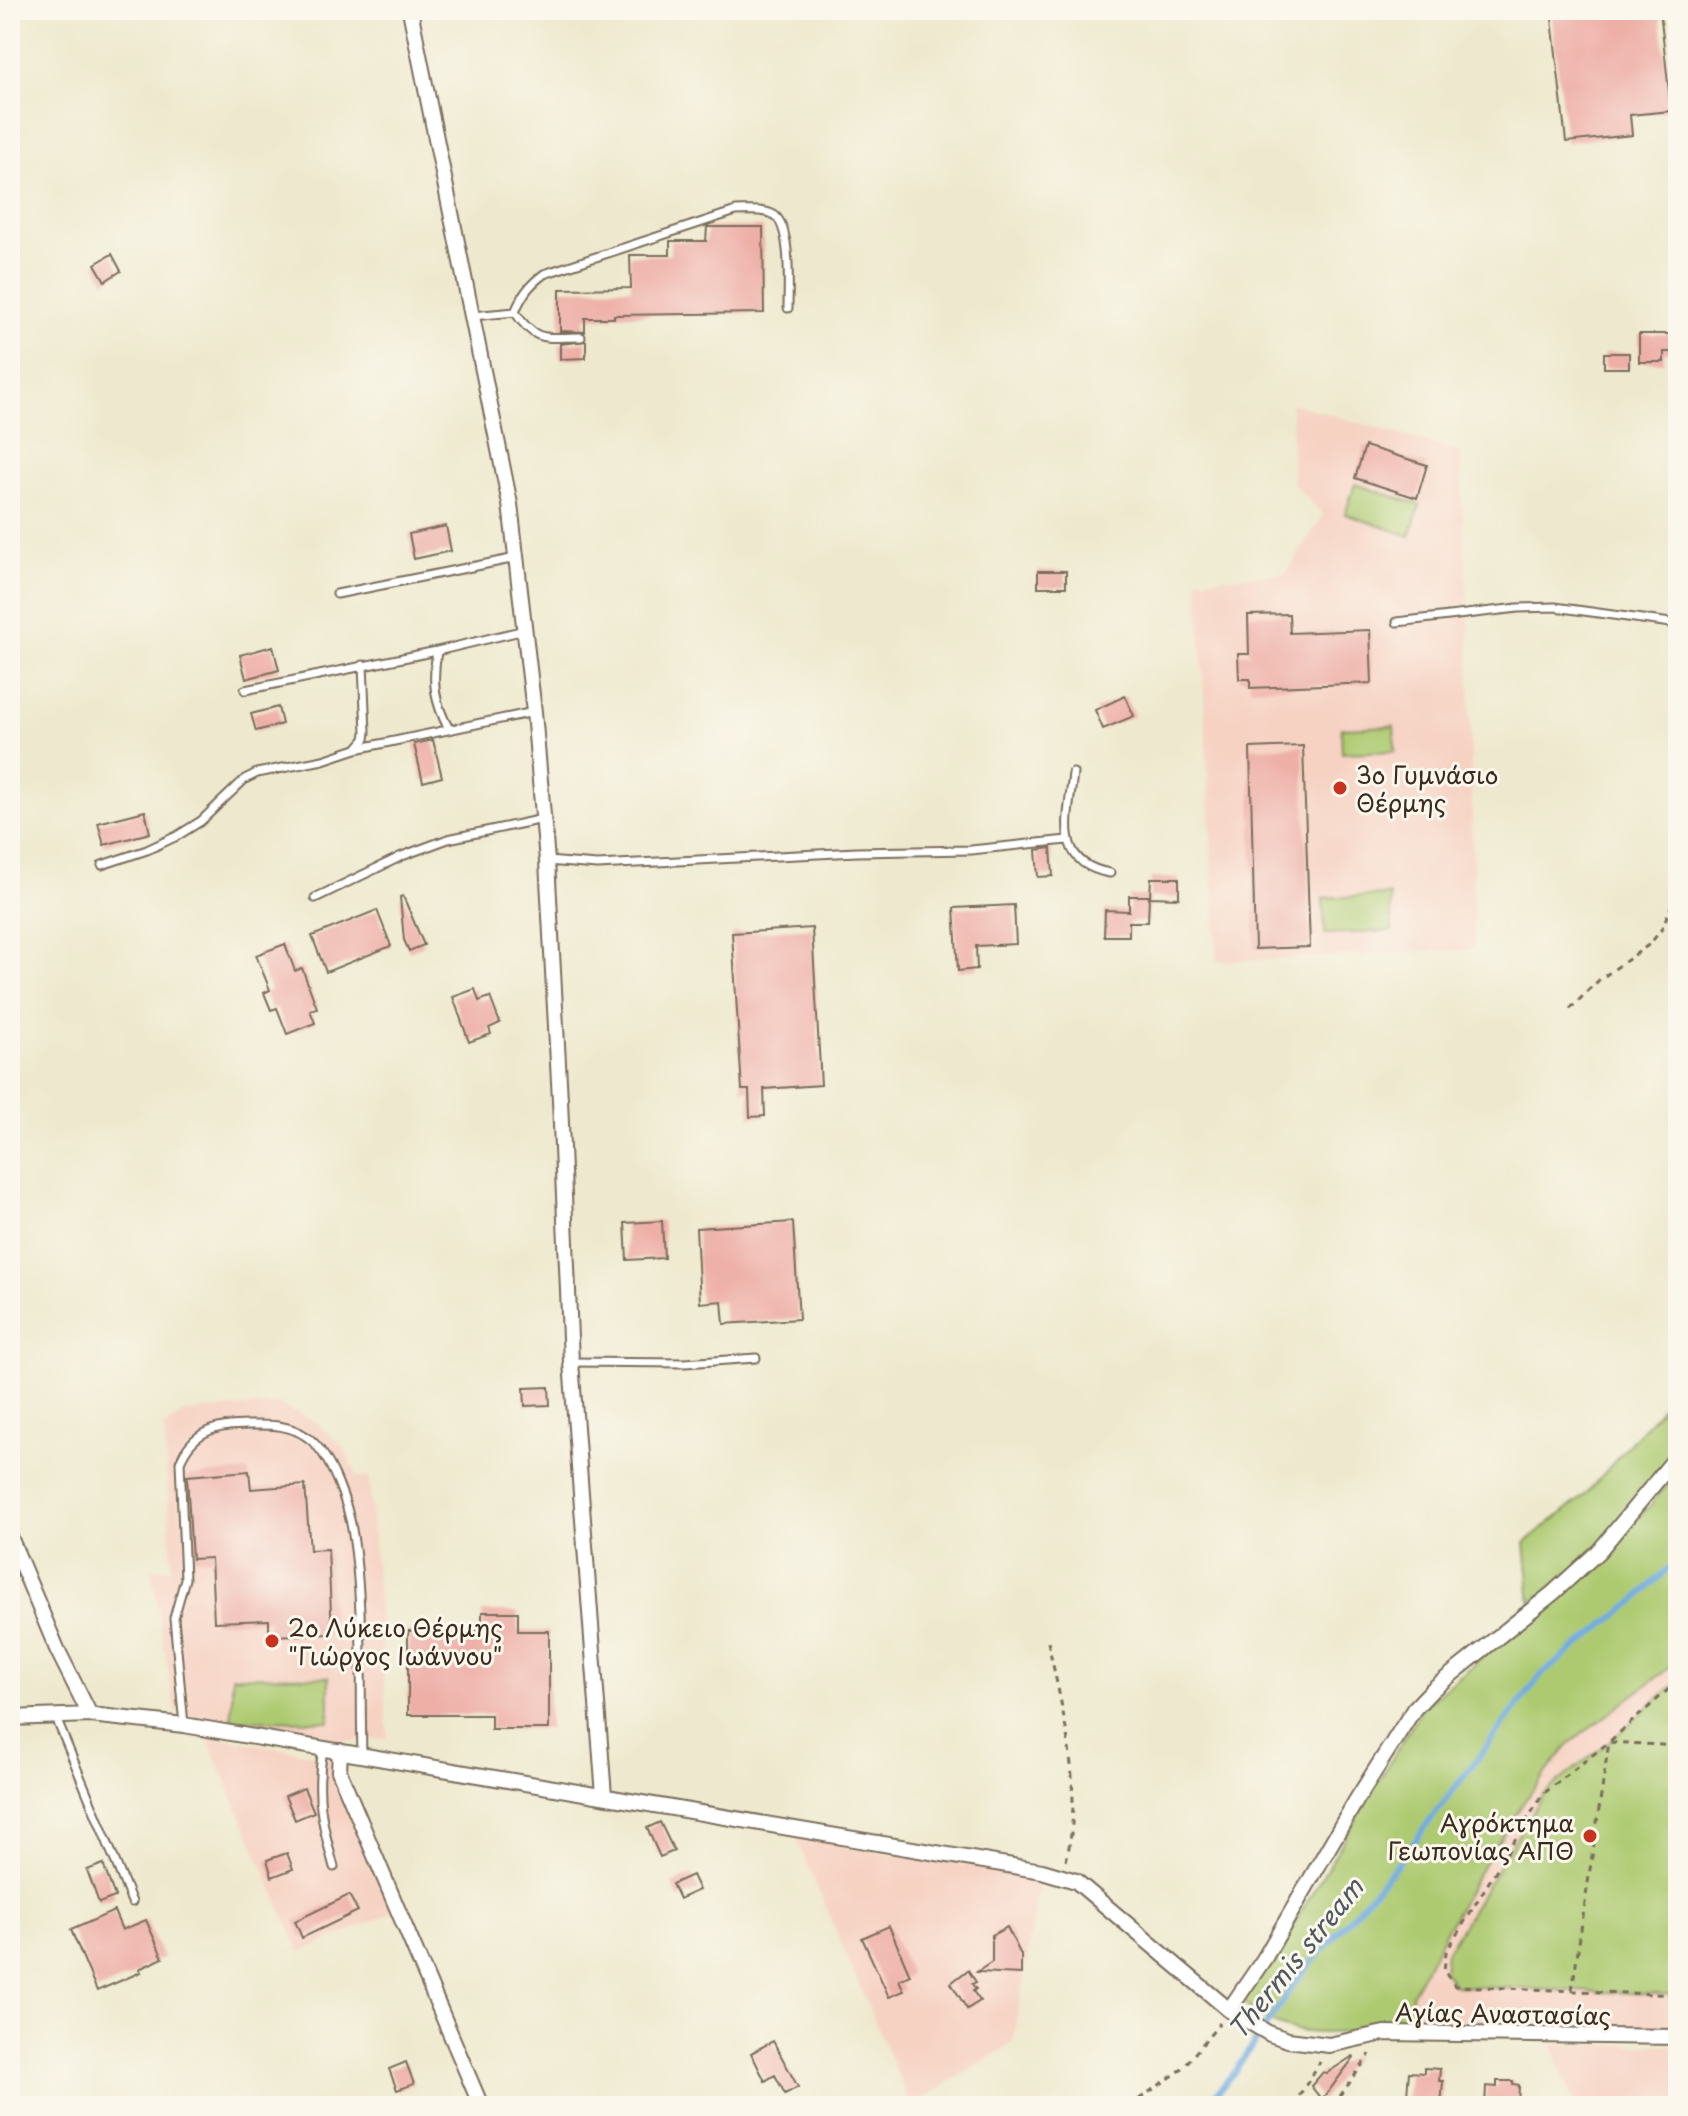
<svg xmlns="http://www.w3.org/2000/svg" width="1688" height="2116" font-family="'Playpen Sans',sans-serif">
<rect width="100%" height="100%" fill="#fbf7ec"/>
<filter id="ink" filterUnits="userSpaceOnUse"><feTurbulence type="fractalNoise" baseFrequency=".0125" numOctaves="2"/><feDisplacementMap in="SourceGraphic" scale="16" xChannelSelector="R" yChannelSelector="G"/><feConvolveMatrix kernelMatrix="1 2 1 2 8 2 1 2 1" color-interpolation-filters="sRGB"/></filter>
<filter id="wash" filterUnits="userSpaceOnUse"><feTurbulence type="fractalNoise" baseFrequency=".006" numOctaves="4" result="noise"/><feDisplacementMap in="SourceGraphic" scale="32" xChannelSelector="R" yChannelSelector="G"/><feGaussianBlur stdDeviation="1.8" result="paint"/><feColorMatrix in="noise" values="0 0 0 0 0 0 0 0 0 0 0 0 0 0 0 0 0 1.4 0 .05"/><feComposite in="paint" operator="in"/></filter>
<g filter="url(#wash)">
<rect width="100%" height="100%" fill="#eee9ce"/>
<path fill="#f6d2c3" d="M1291,403L1460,452L1469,627L1474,949L1217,962L1198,579L1286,574L1323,515L1293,483Z
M277,1404L315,1421L344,1448L358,1477H369L388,1738L339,1742L175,1712L151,1569L172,1568L164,1428L184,1412Z
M1678,1659V2026L1420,2025L1411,2010L1412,1993L1478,1872L1525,1800L1569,1744Z
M206,1735L328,1757L394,1912L300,1952Z
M796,1838L1040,1877L1013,2043L911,2106Z
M1552,2044L1678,2045V2106H1574Z"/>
<path fill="#adca71" stroke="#747a48" stroke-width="2" d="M1355,484L1420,505L1410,536L1345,514Z
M1394,726L1395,751L1342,753L1341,728Z
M1390,895L1392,931L1325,934L1323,898Z
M1678,1389V1450L1593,1555L1531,1603L1525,1543L1585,1495Z
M1678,1472V1661L1569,1744L1525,1800L1478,1873L1412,1993L1411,2010L1420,2025C1359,2027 1293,2052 1243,2002L1271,1963L1423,1706L1606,1558Z
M232,1676L329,1677V1721L232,1720Z
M1678,1681V1995L1455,1986L1444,1971L1446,1952L1543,1794L1609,1742Z"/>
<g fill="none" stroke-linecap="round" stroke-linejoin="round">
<path stroke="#71ace2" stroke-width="6" d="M1206,2106L1235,2071L1296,1981L1397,1864L1541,1675L1637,1599L1678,1559"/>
</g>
<g id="blocks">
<path fill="#eeafa7" d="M1551,10H1618V13L1660,10L1671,111L1630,115L1632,135L1566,142Z
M707,227H763L764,313L614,315V318H585V332L560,331V289L631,288L630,255H670V241H706Z
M112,254L121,271L105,281L95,264Z
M1639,334H1673V352H1664V362H1639Z
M586,341V358L560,359V344Z
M1604,353H1629V368H1604Z
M1365,446L1427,465L1417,498L1355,478Z
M446,526L451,551L414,559L409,534Z
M1038,571H1066V587H1038Z
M1289,614L1290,633L1370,630L1372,683L1250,688V679H1239L1238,654H1249L1248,615Z
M273,646L279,670L246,679L240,655Z
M1125,696L1134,716L1103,729L1095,710Z
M278,707L282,724L256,731L251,714Z
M433,740L442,777L423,782L414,744Z
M1303,746L1310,947L1255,949L1250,748Z
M145,811L150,833L104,845L98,823Z
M1051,848L1053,876L1038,877L1036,850Z
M1151,878H1179V898L1150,897Z
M403,896L424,945L409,951L404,940L400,897Z
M1129,896H1149L1148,922H1129V936H1104L1105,910L1129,911Z
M1014,905L1016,944L976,946L977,969L958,971L954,908Z
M377,910L391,946L326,972L312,936Z
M812,928L821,1085L764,1089L765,1116L750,1117L749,1090H742L732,933Z
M285,944L295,971L302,968L317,1008L310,1010L315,1023L287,1034L277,1008L271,1010L264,993L270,990L256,955Z
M475,989L479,1001L490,997L500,1023L489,1028L491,1034L469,1042L453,997Z
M662,1221L664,1258L627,1260L625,1223Z
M793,1222L799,1319L724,1324L722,1301L700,1303L696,1228Z
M549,1387L550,1405L525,1406L524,1388Z
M249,1471L251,1489L305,1485L310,1550L328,1549L332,1634L269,1636V1620L214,1622L211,1558L192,1559L187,1476Z
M482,1612H518V1631H549V1729H491V1715H408V1631H482Z
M304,1788L314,1812L295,1820L285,1796Z
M660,1822L674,1851L660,1857L647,1828Z
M287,1853L293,1869L272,1877L267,1860Z
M103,1864L115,1897L99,1903L87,1870Z
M692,1875L699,1890L679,1899L672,1884Z
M349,1895L358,1911L302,1938L295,1921Z
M114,1911L122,1930L146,1920L163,1958L139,1969L141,1972L97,1991L71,1930Z
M889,1926L910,1975L899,1980L904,1991L889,1997L862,1938Z
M1007,1927L1021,1955V1974L977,1972L992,1962V1935Z
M968,1970L976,1982L972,1984L976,1989L973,1991L980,2001L967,2009L951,1983Z
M773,2041L798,2087L785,2094L775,2075L765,2081L751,2053Z
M1353,2056L1354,2057L1322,2100L1311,2086L1323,2072L1327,2073Z
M406,2062L414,2084L397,2090L389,2069Z
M1424,2068L1440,2069L1439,2081H1443L1441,2106H1406L1409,2072L1424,2073Z
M1497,2081H1513V2084L1519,2085L1518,2106H1485L1486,2086L1497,2087Z"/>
</g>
</g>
<g filter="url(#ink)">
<use href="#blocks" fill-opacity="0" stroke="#7a6d5c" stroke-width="2"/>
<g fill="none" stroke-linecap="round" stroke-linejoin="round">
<g stroke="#7a6d5c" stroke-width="11">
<path id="service" d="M472,316L515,312
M581,337C546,337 536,344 515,312C522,295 529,285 544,274L736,211C748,211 763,209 774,215C792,227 788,288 788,308
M337,594L516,558
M1397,622L1518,608L1555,607L1678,624
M437,651C432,681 434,702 449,729
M245,690L437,651L525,630
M358,747L365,739L366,732L363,665
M1073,773C1069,816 1052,863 1110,873
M547,861L597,865L857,852L971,850L1067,840
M102,865L147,850L177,836L201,821L245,779L257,773L323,760L356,749L534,712
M315,898L402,856L448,839L543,819
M571,1362L685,1363L756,1358
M56,1718L132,1902
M184,1725L174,1618L185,1579L180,1462C193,1430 217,1425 249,1425C270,1425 289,1424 307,1437C331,1453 349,1507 353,1535C364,1605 360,1683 362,1754
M323,1749C315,1794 322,1824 334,1867"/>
</g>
<g stroke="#7a6d5c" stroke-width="18">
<path id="minor" d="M410,10L510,504L534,712L547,861L560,1100L571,1362L604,1796
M10,1537L57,1649L90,1715
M10,1718L90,1715L184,1725L1042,1871L1076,1881L1229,2010L1270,2034L1288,2040L1329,2045L1384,2033L1678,2037
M340,1751L339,1771L481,2106
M1229,2010L1264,1959L1357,1799L1414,1709L1433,1689L1553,1593L1599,1551L1678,1455"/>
</g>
<path stroke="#7a6d5c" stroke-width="3" stroke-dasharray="6 6" stroke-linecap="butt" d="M1570,1009L1599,980L1650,944L1661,930L1678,890
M1048,1642C1063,1713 1084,1789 1066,1861
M1678,1681L1609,1742L1543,1794L1446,1952L1444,1971L1455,1986L1678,1995
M1572,1990L1609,1742L1678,1746
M1129,2106L1181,2070L1220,2023
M1293,2106L1320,2062
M1333,2106L1370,2054"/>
<use href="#service" stroke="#fff" stroke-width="7"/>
<use href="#minor" stroke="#fff" stroke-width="14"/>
</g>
</g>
<g fill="#c8321e" stroke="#fbf7ec" stroke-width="3">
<circle cx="1340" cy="788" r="8"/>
<circle cx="272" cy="1641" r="8"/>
<circle cx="1590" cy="1836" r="8"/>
</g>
<g text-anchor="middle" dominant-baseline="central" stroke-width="6" stroke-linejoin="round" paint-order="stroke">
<g font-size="24" fill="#3b2a1e" stroke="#fbf7ec" text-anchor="start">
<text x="1356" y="774">3ο Γυμνάσιο<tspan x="1356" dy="28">Θέρμης</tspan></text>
<text x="288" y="1627">2ο Λύκειο Θέρμης<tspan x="288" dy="28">"Γιώργος Ιωάννου"</tspan></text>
<text x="1574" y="1822" text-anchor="end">Αγρόκτημα<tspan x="1574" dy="28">Γεωπονίας ΑΠΘ</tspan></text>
</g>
<g font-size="24" fill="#3b2a1e" stroke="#fbf7ec">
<text transform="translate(1503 2013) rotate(1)">Αγίας Αναστασίας</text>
</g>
<g font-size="26" font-style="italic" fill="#4e5863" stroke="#fbf7ec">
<text transform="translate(1295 1958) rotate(-51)">Thermis stream</text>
</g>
</g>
<rect width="1688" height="2116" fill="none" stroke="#fbf7ec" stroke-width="40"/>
</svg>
